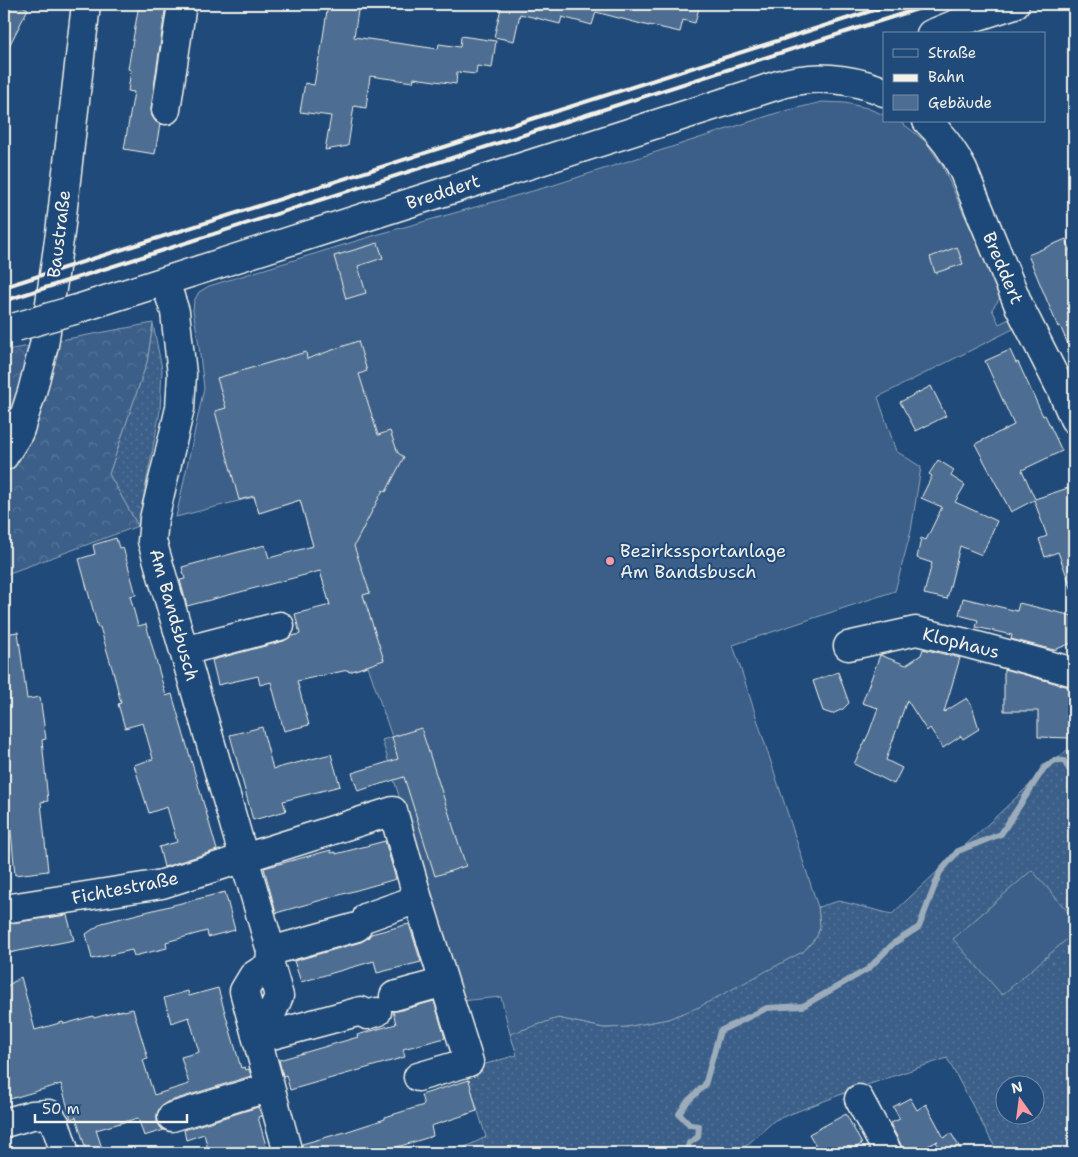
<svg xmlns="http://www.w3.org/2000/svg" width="1078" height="1157" font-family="'Shantell Sans',sans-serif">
<defs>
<pattern id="grass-dots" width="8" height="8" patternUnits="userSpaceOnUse" patternTransform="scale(1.25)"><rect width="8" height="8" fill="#3a5f88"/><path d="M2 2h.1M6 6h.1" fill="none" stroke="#577699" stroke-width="1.8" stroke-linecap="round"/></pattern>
<pattern id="forest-crowns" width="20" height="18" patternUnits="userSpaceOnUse" patternTransform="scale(1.25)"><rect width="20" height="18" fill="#3a5f88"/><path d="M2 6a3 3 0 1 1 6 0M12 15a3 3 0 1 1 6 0" fill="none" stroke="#577699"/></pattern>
</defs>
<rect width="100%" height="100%" fill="#1f4a7a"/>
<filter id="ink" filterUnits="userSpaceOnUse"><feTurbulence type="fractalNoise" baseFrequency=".02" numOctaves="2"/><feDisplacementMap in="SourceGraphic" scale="10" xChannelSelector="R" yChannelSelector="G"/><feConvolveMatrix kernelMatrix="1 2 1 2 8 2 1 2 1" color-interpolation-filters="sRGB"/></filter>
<g filter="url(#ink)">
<path fill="url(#grass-dots)" stroke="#97a8b8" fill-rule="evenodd" d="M153,324L162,369L160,411L138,526L109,474L147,362Z
M1069,748L1074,757V1153H998L947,1058L855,1089L775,1120L738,1153H453L486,1137L465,1070L517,1055L510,1034L558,1018L604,1028L626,1027L668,1019L804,951C821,932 821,933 818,907L839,901L892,914ZM1006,1084H1036V1114H1006Z"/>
<path fill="url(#forest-crowns)" stroke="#97a8b8" d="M153,323L147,362L109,474L138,526L4,575V354L7,350Z"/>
<path fill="#3a5f88" stroke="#97a8b8" d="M822,102L845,103L867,108L884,115V121H899L910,129L926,142L942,165L968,223L1003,294L992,309L999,324L1011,318L1017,327L878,397L896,451L921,467L911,531L895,591L733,645L818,907L820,926L817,936L804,951L699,1007L668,1019L626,1027L604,1028L558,1018L510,1034L501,997L461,1001L382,740L392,737L368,666L349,672L300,500L259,513L254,497L176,517L204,388L198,339L193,310L194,301L199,292L209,286L376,235L554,185L777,113Z
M1032,870L1074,919V933L1002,995L953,939Z"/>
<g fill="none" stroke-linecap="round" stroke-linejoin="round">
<path stroke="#9cacbb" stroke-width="6" d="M686,1153L689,1143L698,1137L699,1126L690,1125L679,1114L687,1102L705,1085L720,1031L767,1008L803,1006L868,969L894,943L919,927L940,872L958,851L1001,834L1044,768L1055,760L1064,761L1074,777"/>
</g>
<path fill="#4d6e92" stroke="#f4f1e8" d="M4,4H19L28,9L4,56Z
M139,4H166L151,108L152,116L156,122L160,124L155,154L124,149L134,92L128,91L131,70L128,69Z
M328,4H359L354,37L438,49L439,44L460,47L461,36L496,41L492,68L477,66L476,74L457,72L456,84L414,78L413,82L370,76L366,108L354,106L348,146L325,150L331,116L300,112L305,83L314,85L319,57H320Z
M502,4H700L695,23L683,20L680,32L649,25V26L596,12L592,25L562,17L560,24L520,14L514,41L494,37Z
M1066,239L1074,259V358L1060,326L1058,327L1028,255Z
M378,243L383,258L358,266L366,293L346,299L334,256Z
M957,247L963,264L935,273L930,257Z
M358,341L367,371L359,374L378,435L390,431L398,453L404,457L386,492L383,490L354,546L370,593L363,595L384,660L349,672L348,670L297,681L309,725L284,731L271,682L260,685L258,676L218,685L212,660L284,641L292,636L300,634L295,614L330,605L320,571L187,606L180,580L185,579L182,567L265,545L269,558L313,546L300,500L259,513L254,496L239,500L215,411L226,408L217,378L306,352L307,359Z
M1010,350L1016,363L1018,362L1043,416L1045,415L1062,451L1022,470L1035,499L1074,486V590H1072L1058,552L1045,557L1039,539L1047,536L1034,500L1011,512L975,444L1014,425L985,361Z
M931,386L946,416L916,431L900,402Z
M938,460L954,470L951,476L965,485L955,502L997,521L982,555L960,546L947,599L924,594L932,563L917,558L921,538L926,540L942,507L921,498L932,476L929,474Z
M116,538L119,548L123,547L136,595L130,596L138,626L146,624L166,696L172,694L217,850L164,867L159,847L177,842L167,807L149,813L134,765L153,759L143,723L125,728L118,704L121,703L114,675L100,627L98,628L79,559L95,554L93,545Z
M963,598L1017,611L1019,603L1073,616L1072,643L1054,650L1011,639L1012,635L976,627L978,620L959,615Z
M18,632L27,699L40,697L46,739L42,740L48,801L41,802L48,871L15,875L5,765L9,764L4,725V634Z
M923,649L960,658L944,712L967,698L972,706L979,729L963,739L961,736L943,748L930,728L927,731L907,700L886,760L902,768L894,784L854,764L869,733L878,708L862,703L880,655L906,665L921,655Z
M1004,669L1069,687L1067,717H1071V738L1038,737V711H1004Z
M838,672L849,703L843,709L832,714L823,711L813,681Z
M262,727L273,769L331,754L340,786L283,801L286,811L253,820L230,735Z
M421,728L466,866L435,876L404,777L358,791L352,773L398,759L392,737Z
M385,841L396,879L276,913L264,868L331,850V853L336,852V854Z
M225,892L235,930L208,937L207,931L166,942L167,948L134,956L132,950L92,959L86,934L102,923Z
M67,915L74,940L4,954V924Z
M409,924L421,962L377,973L374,961L301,982L294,961L361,942L368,938L371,934Z
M21,977L35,1030L63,1022L64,1024L93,1016L94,1018L123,1010L124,1011L133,1009L148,1059L143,1060L154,1095L189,1084L181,1057L199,1052L189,1017L171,1023L164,998L188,991L189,996L218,988L241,1068L245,1067L246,1070L249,1069L251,1076L167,1102L160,1107L157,1114V1122L161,1128L164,1130L144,1136L138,1118L96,1130L102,1148L87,1153L76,1117L71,1119L61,1084L10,1099L4,1078V988Z
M434,1001L445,1038L403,1049L405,1057L290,1090L286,1075L283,1076L279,1060L358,1037L357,1035L396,1024L393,1011H398Z
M469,1080L477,1111L431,1126L433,1136L394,1148L396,1153H303L302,1144L345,1132L385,1119V1117L424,1105L421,1095Z
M910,1098L917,1110L926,1104L944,1138L951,1133L963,1153H943L936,1142L938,1141L914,1153H905L890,1123L900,1119L893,1107Z
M258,1107L262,1116L258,1117L268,1153H209L204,1134L186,1140L184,1130Z
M846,1114L862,1144L845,1153H820L809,1134Z"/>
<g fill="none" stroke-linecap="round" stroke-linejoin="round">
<g stroke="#f4f1e8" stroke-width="31">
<path id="minor" d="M931,34L963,21L1015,4
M166,110L182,4
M927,121C941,134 954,152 963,170L1019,306L1061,389L1074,419
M165,281L175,312L182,374L180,408L154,519L152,541L271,951L270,965L279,996L273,1010L253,1023
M74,310L763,90C775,86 788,81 801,80C826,76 861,81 884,92
M4,456L19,432L32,392L44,345L60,233L86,4
M848,646L916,631L962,642L1074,672
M184,651L280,626
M4,909L162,884L393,811L418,899L469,1062L418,1077
M367,917L418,899
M271,951L357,927
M270,965L253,976L244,991L288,1153
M394,996L444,982
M257,1039L361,1011L367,1015L377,1012
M859,1099L888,1153
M172,1117L270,1087
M4,1123L32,1115L49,1114L55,1123L65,1153"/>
</g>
<use href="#minor" stroke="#1f4a7a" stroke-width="28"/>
<path stroke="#f4f1e8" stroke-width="4" d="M4,287L893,4
M4,301L933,4"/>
<g stroke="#f4f1e8" stroke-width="31" stroke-linecap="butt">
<path id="minor-bridge" d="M16,327L74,310"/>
</g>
<use href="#minor-bridge" stroke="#1f4a7a" stroke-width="28"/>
</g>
</g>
<circle fill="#ff9aa2" stroke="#1f4a7a" stroke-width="2" cx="610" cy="561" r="5"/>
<g text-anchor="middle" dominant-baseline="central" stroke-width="4" stroke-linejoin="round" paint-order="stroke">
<g font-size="18" fill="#f4f1e8" stroke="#1f4a7a">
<text transform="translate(443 192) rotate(-18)">Breddert</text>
<text transform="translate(59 234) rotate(-83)">Baustraße</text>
<text transform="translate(1003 268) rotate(67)">Breddert</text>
<text transform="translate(174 615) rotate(74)">Am Bandsbusch</text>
<text transform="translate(961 643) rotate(14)">Klophaus</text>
<text transform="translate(125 888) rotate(-11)">Fichtestraße</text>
</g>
<g font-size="18" fill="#f4f1e8" stroke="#1f4a7a" text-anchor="start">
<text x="620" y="551">Bezirkssportanlage<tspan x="620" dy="21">Am Bandsbusch</tspan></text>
</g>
</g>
<rect width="1078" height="1157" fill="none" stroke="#1f4a7a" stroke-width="20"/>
<rect x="10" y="10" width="1058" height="1137" fill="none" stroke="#f4f1e8" stroke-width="2" filter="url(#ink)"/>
<rect x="883" y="32" width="162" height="90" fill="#1f4a7a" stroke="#748da6"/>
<rect x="893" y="49" width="25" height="8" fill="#1f4a7a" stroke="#748da6"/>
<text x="928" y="58" font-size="15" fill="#f4f1e8">Straße</text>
<rect x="893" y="74" width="25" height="8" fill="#f4f1e8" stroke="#748da6"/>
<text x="928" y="82" font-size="15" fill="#f4f1e8">Bahn</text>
<rect x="893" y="95" width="25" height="15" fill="#4d6e92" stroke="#748da6"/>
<text x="928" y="108" font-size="15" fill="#f4f1e8">Gebäude</text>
<g transform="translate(1020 1100) rotate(346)"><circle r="24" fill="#1f4a7a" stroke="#748da6"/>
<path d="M0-4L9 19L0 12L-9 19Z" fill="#ff9aa2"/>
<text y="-8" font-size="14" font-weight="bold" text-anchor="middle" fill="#f4f1e8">N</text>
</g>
<path d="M35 1114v8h152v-8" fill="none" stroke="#f4f1e8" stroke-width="2.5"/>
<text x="42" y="1114" font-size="15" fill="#f4f1e8" stroke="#1f4a7a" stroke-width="4" paint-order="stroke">50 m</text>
</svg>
